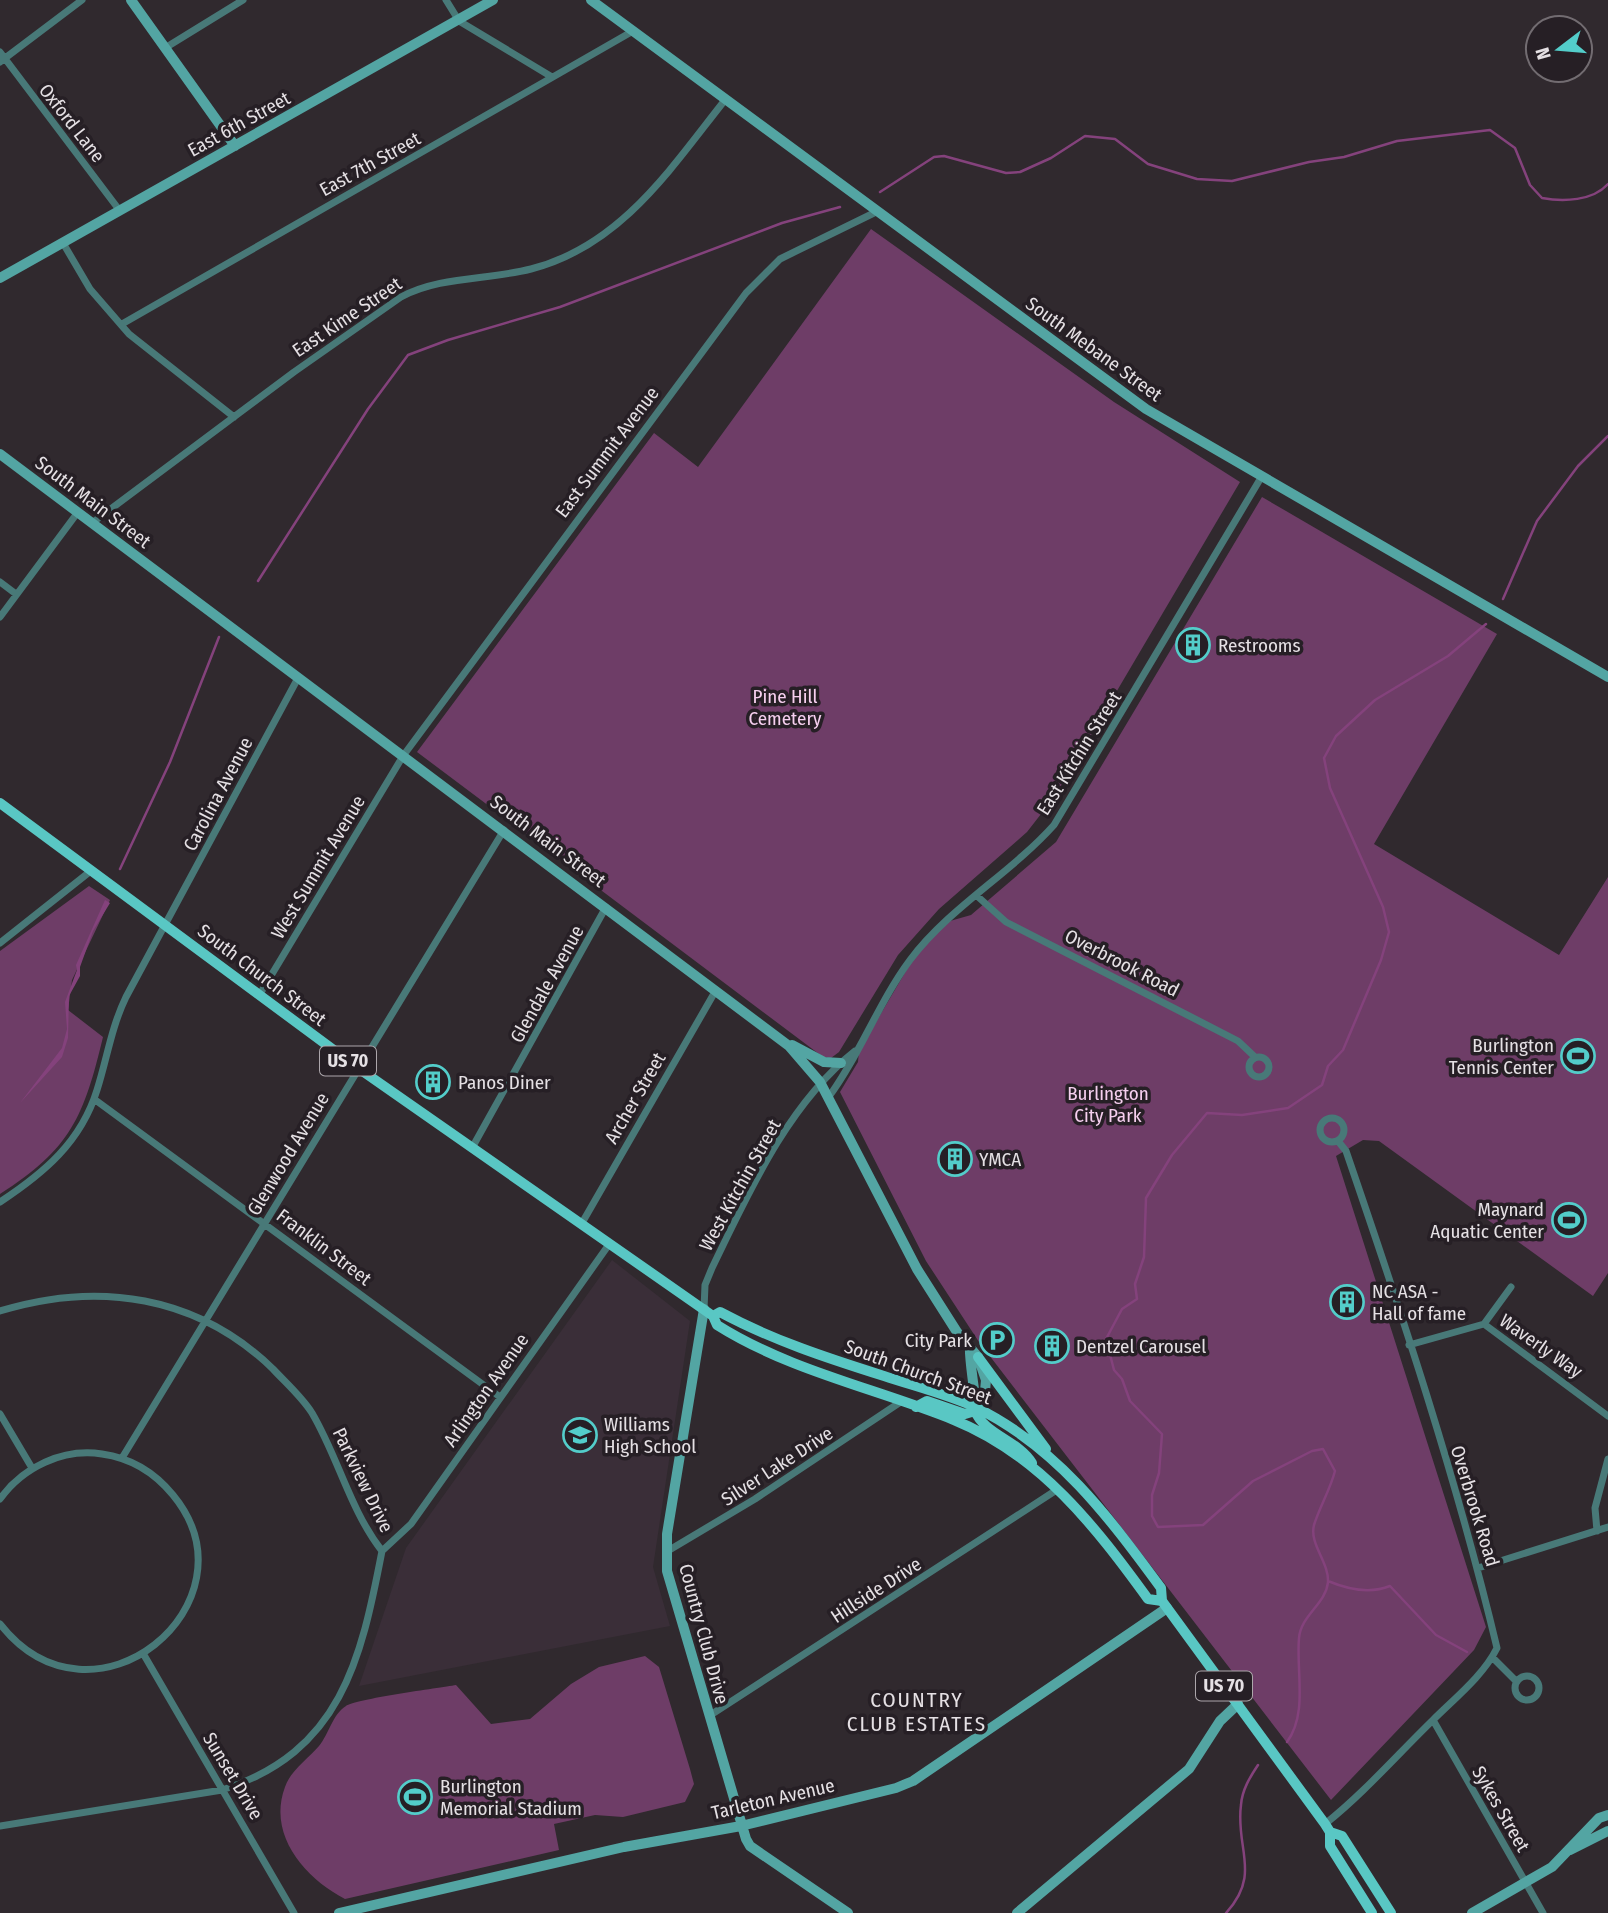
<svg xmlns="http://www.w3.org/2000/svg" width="1608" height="1913" font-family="'Fira Sans Condensed',sans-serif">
<rect width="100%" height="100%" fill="#30292e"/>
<path fill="#3a2e38" d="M612,1260L690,1321L653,1567L670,1626L359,1686L406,1548Z"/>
<path fill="#6e3d67" d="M871,229L1114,402L1240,482L1055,796L1027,832L939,909L898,955L839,1052L831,1058L823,1057L417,752L654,433L698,467Z
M1262,497L1497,634L1374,844L1559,955L1608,877V1273L1593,1296L1379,1141L1363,1140L1336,1156L1486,1627L1474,1650L1331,1800L979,1342L926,1261L840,1092L858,1062L859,1051L913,959L943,923L971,915L1056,842Z
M89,886L110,900L72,980L68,1010L103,1037C84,1116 71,1149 0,1194V951Z
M645,1656L659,1667L690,1769L694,1784L685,1802L623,1817L595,1815L554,1824L559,1850L345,1899C305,1878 267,1835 285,1787C290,1771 309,1758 319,1746C329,1734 332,1715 346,1706C355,1699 439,1688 456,1685L491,1724L530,1719L571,1684L599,1667Z"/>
<path fill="#84427c" d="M105,900L110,903L93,931L80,967V976L69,996L68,1038L62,1057L20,1103L62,1048L67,1029L65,1002L77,970L76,965Z"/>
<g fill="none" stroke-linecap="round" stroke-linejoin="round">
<path stroke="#84427c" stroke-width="2.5" d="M880,192L934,157L944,156L1006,173L1020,172L1051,158L1085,136L1115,139L1148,164L1197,179L1232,181L1309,162L1344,157L1397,141L1490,130L1515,148L1530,185L1542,198C1563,202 1593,201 1608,184
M258,581L368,409L408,355L448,340L560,307L782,223L840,207
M1503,599L1537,521L1578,466L1608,436
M120,869L170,762L219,637
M1328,1581C1347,1589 1370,1594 1390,1586L1436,1635L1467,1652
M1287,1742C1308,1713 1296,1672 1299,1638C1301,1615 1326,1604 1328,1582C1329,1562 1309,1544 1314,1525C1320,1506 1330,1490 1335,1471L1323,1449L1312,1451L1253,1481L1203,1525L1158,1527L1152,1516V1495L1159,1473L1162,1434L1130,1401L1122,1379L1114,1370L1106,1339L1122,1309L1137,1299L1135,1284L1144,1257L1146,1198L1172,1155L1207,1113L1242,1115L1288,1108L1322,1085L1328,1066L1343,1050L1381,960L1389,932L1383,907L1330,788L1324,758L1336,736L1375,700L1448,656L1486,624
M1226,1913C1262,1874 1235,1848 1241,1805C1242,1790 1250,1777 1258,1765"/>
<path stroke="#487978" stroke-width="7" d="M446,0L459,21L552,77
M165,48L243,0
M0,52L120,211
M0,62L82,0
M63,243L90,289L129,334L234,417
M122,324L633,31
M92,523L294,372L401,297C440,276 489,280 531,269C621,246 671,168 725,100
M0,582L16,594
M0,617L78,512
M976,895L1006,922L1238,1041L1255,1057
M0,943L92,870
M260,994L403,756L746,293L780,259L876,212
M1249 1067a10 10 0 1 1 20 0a10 10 0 1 1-20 0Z
M828,1098C860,1055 878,1003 910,960C950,907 1010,874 1054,825L1262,476
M94,1099L500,1397
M1320 1130a12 12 0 1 1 24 0a12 12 0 1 1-24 0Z
M472,1148L606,907
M0,1202C44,1173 81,1142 97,1090C107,1059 111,1028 126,997L298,678
M582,1223L716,990
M704,1309L705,1285L712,1268C749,1192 788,1104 855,1051
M0,1311C98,1281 197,1295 273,1369C286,1383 302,1397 312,1413C338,1457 350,1510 382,1551C361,1660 341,1752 222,1790L0,1826
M1484,1324L1511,1287
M1409,1345L1484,1324L1608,1416
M0,1414L32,1468
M122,1458L504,830
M0,1499C23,1467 63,1448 102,1454C131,1458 155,1473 173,1495C262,1603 93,1743 0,1624
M1597,1531L1595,1508L1608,1459
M382,1551L411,1524L610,1243
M666,1552L755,1499L902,1401
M1478,1568L1608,1527
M144,1655L294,1913
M1492,1657L1516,1681
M1515 1688a12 12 0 1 1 24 0a12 12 0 1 1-24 0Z
M709,1716L1058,1489
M1433,1720L1543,1913
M1325,1824C1364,1793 1397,1755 1433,1720C1455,1698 1483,1676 1497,1648C1457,1480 1402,1314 1346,1151L1338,1141"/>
<path stroke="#53a5a3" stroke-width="10" d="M131,0L235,146
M591,0L1146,409L1608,677
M0,278L493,0
M0,454L789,1046L820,1082L917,1269L957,1332L978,1357L986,1380L984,1402L977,1405C975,1401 969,1353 970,1348
M792,1045L824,1062L841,1063
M704,1309L667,1534V1571L746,1839L750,1846L848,1913
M1570,1850L1608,1831
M339,1913L624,1847L741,1826L896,1788L913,1781L1167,1608
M1017,1913L1189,1769L1220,1721L1238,1704
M1472,1913L1552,1867L1599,1818L1608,1815"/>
<path stroke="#59c7c4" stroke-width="10" d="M0,803L358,1068L713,1316L717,1325C790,1371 875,1388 954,1420C1040,1455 1095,1526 1148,1599L1162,1601
M713,1316L720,1312C772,1340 827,1358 884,1376C914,1386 946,1394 975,1407C1057,1447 1108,1516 1161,1588L1162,1601L1325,1824L1330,1832V1846L1372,1913
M978,1357L1046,1449
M977,1405L975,1411C984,1434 1019,1441 1032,1463
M916,1407L927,1401L965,1414L975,1411
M1330,1832L1342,1836L1391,1913"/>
</g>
<defs>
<g id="building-ring" transform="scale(1.75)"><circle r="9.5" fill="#261f25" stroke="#53cdca" stroke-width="1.5"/><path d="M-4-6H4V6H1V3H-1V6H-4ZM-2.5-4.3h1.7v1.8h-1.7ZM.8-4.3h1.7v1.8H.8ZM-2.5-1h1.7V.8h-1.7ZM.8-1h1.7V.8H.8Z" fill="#53cdca"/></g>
<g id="stadium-ring" transform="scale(1.75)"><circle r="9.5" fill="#261f25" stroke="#53cdca" stroke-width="1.5"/><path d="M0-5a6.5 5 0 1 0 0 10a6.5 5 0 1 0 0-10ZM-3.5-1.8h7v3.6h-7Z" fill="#53cdca"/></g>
<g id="parking-ring" transform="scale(1.75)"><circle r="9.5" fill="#261f25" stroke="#53cdca" stroke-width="1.5"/><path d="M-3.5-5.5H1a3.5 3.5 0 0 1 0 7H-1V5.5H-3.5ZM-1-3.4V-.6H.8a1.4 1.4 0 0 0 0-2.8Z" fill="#53cdca"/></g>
<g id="school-ring" transform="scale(1.75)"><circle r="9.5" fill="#261f25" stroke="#53cdca" stroke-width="1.5"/><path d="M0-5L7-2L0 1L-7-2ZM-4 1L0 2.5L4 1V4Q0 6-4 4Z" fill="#53cdca"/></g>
</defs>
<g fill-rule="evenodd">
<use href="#building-ring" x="1193" y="645"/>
<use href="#stadium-ring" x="1578" y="1056"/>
<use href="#building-ring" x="433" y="1082"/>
<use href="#building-ring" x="955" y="1159"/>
<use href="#stadium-ring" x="1569" y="1220"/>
<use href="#building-ring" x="1347" y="1302"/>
<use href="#parking-ring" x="997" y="1340"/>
<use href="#building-ring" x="1052" y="1346"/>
<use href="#school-ring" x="580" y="1435"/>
<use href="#stadium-ring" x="415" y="1797"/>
</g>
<g text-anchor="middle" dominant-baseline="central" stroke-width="7" stroke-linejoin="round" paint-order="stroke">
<g fill="#261f25" stroke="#aca6ab" stroke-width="2">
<rect x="320" y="1046.5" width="56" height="29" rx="5"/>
<rect x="1196" y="1671.5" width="56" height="29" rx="5"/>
</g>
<g font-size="18" font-weight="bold" fill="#e5e0e4">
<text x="348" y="1061">US 70</text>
<text x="1224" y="1686">US 70</text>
</g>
<g font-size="19" fill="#e5e0e4" stroke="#261f25">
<text transform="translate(72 123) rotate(52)">Oxford Lane</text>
<text transform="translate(239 124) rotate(-29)">East 6th Street</text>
<text transform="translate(370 164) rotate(-29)">East 7th Street</text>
<text transform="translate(347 317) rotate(-34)">East Kime Street</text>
<text transform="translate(1094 349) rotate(36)">South Mebane Street</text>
<text transform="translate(607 452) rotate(-53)">East Summit Avenue</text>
<text transform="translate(93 502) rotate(37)">South Main Street</text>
<text transform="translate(1079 753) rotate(-58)">East Kitchin Street</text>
<text transform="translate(218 794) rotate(-62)">Carolina Avenue</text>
<text transform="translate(548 841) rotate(37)">South Main Street</text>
<text transform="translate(318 867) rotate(-59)">West Summit Avenue</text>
<text transform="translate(1122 963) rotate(27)">Overbrook Road</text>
<text transform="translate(262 975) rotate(37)">South Church Street</text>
<text transform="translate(547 984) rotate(-61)">Glendale Avenue</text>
<text transform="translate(635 1098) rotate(-60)">Archer Street</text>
<text transform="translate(288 1154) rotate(-59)">Glenwood Avenue</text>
<text transform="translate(740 1185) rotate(-61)">West Kitchin Street</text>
<text transform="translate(324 1247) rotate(37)">Franklin Street</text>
<text transform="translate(1541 1346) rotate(35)">Waverly Way</text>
<text transform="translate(918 1372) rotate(20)">South Church Street</text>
<text transform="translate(486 1390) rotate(-55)">Arlington Avenue</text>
<text transform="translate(777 1466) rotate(-33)">Silver Lake Drive</text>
<text transform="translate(363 1480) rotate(64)">Parkview Drive</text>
<text transform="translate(1475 1506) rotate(73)">Overbrook Road</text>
<text transform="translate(876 1590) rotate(-33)">Hillside Drive</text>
<text transform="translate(704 1634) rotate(75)">Country Club Drive</text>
<text transform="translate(233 1776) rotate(59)">Sunset Drive</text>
<text transform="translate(773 1799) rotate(-13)">Tarleton Avenue</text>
<text transform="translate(1501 1809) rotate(60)">Sykes Street</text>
</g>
<g font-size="19" fill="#e5e0e4" stroke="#261f25" text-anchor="start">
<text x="1218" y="645">Restrooms</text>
<text x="1554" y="1045" text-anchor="end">Burlington<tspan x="1554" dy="22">Tennis Center</tspan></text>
<text x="458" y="1082">Panos Diner</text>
<text x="979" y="1159">YMCA</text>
<text x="1544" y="1209" text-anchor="end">Maynard<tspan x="1544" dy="22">Aquatic Center</tspan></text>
<text x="1372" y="1291">NC ASA -<tspan x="1372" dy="22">Hall of fame</tspan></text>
<text x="972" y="1340" text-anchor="end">City Park</text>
<text x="1076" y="1346">Dentzel Carousel</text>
<text x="604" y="1424">Williams<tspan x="604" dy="22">High School</tspan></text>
<text x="440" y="1786">Burlington<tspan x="440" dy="22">Memorial Stadium</tspan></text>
</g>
<g font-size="19" fill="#f6cfef" stroke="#261f25">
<text x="785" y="696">Pine Hill<tspan x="785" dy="22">Cemetery</tspan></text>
<text x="1108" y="1093">Burlington<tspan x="1108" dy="22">City Park</tspan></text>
</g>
<g font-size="21" letter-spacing="2" fill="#e5e0e4" stroke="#261f25">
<text x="917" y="1700">COUNTRY<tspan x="917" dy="24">CLUB ESTATES</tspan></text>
</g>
</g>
<g transform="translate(1559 49) rotate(254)"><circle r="33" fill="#261f25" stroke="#726c71" stroke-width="2"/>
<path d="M0-5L12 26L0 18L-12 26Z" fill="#53cdca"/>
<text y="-10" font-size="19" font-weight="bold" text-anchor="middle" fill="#e5e0e4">N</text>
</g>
</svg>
